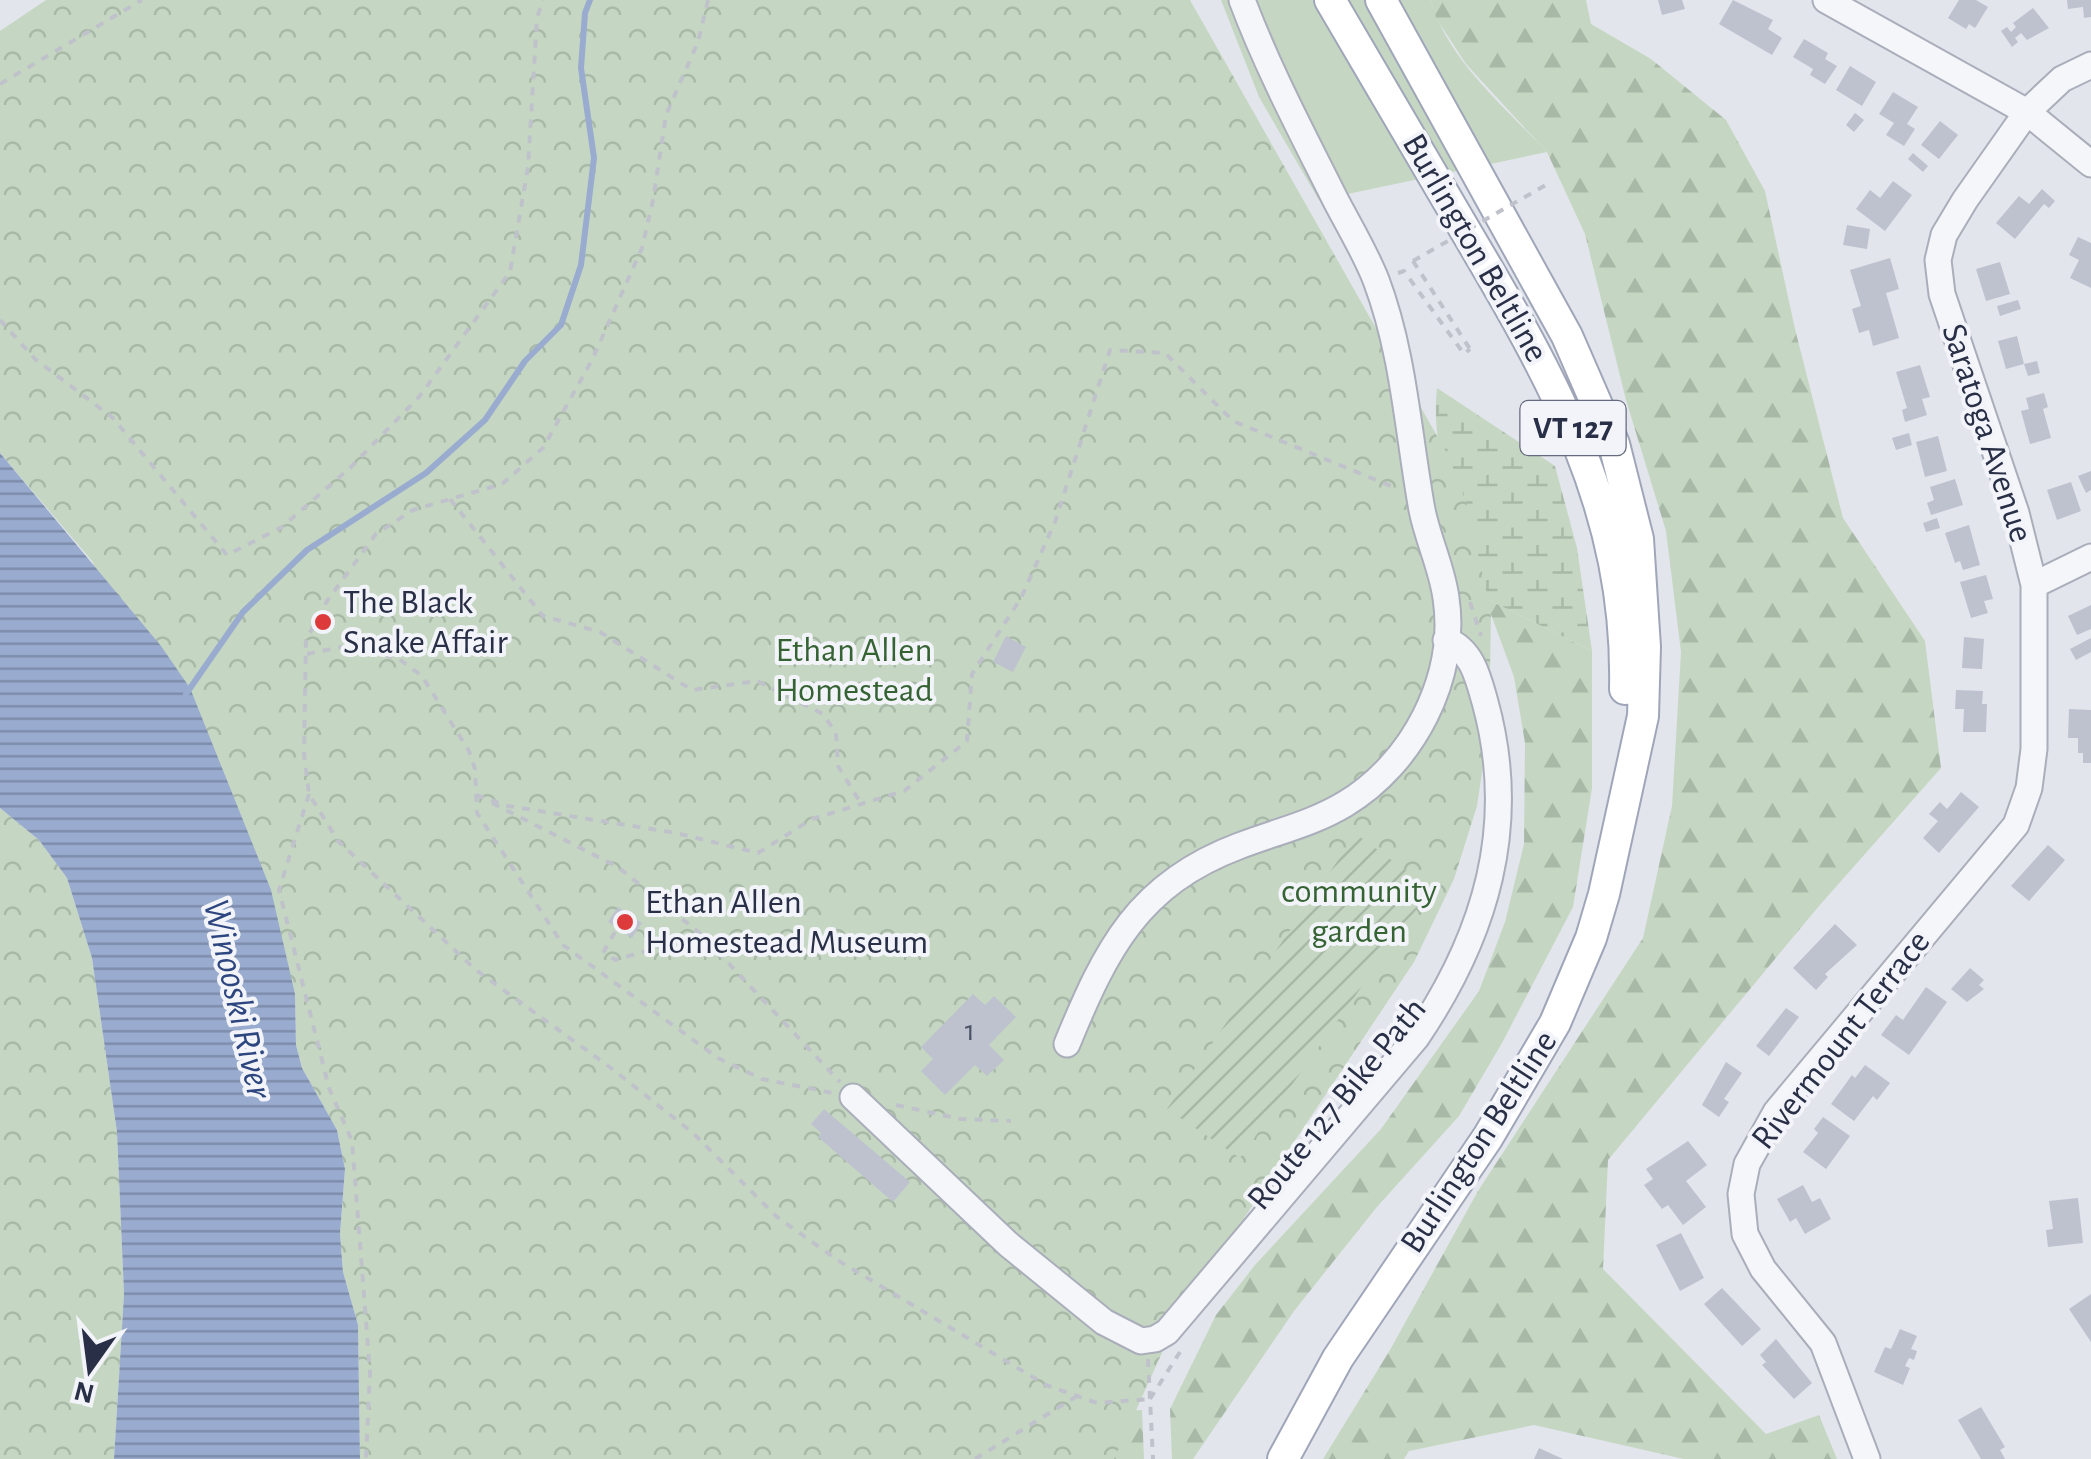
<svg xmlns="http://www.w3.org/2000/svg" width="2091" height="1459" font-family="'Alegreya Sans',sans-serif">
<defs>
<pattern id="forest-firs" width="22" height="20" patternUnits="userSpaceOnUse" patternTransform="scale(2.5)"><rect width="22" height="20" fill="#c5d7c2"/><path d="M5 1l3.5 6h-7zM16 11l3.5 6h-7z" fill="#a9b9a8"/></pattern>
<pattern id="wetland-marsh" width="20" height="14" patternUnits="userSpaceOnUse" patternTransform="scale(2.5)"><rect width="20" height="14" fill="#c5d7c2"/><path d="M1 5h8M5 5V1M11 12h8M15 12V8" fill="none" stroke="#a9b9a8"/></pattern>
<pattern id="park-crowns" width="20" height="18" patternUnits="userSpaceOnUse" patternTransform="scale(2.5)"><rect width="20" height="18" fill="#c5d7c2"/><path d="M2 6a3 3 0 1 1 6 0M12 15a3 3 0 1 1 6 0" fill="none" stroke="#a9b9a8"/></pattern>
<pattern id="garden-furrows" width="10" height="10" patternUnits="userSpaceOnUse" patternTransform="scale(2.5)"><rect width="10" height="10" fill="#c5d7c2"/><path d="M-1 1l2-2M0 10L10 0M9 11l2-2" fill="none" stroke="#a9b9a8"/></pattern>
<pattern id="water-rules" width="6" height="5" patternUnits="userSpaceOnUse" patternTransform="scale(2.5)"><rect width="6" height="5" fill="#99acd0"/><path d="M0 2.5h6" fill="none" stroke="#7d8cab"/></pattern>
</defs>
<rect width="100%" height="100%" fill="#e2e5ec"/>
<path fill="#c5d7c2" d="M1221,0H1431C1447,60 1506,108 1547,152L1319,200L1259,97Z"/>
<path fill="url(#forest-firs)" d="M1431,0H1586L1591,24L1651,59L1726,120L1765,191L1795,329L1843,518L1925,641L1941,768L1819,906L1608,1160L1603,1269L1766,1434L1819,1415L1837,1459H1684L1534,1425L1409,1451L1404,1459H1323L1390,1350L1478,1191L1643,938L1672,806L1681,652L1666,531L1626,400L1585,234L1547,152L1466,64L1436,18Z
M1485,598L1592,651V788L1573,907L1502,1043L1459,1116L1376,1208L1294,1311L1193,1459H1172L1170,1409L1216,1315L1255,1265L1381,1129L1479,991L1505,922L1524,844L1525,743L1514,677Z
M1142,1410L1144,1459H1110L1085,1413Z"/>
<path fill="url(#wetland-marsh)" d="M1437,388L1555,466L1577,548L1592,651L1485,598C1463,534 1429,457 1437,388Z"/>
<path fill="url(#park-crowns)" d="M46,0H1190L1449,457L1467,505L1491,613L1489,726L1477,806L1454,879L1414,962L1264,1187L1170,1335L1114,1459H360L358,1325L343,1272L340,1234L345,1169L337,1130L302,1068L296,1045L295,994L92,561L0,453V31Z
M0,808L39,840L67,878L92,958L117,1132L124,1294L114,1459H0Z"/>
<path fill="url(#garden-furrows)" d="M1356,834L1431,889L1240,1158L1167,1109Z"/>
<path fill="url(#water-rules)" d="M0,453L161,646L190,688L271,890L295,994L296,1045L302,1068L337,1130L345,1169L340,1234L343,1272L358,1325L360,1459H114L124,1294L117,1132L92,958L67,878L39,840L0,808Z"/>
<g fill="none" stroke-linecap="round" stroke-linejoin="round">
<path stroke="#99acd0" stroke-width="6" d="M186,694L243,612L307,550L426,473L485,420L525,361L561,325L581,265L594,158L581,68L585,13L590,0"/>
</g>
<path fill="#bec2cf" d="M1658,0H1682L1685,9L1662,15Z
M1733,0L1773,20L1768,29L1782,38L1772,55L1719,24Z
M1959,0H1976L1988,7L1975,28L1969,24L1966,29L1948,18Z
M2067,0H2091V17L2084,18L2083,7L2068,9Z
M2033,8L2049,28L2027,40L2021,33L2015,38L2018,42L2012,47L2001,31L2007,27L2011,32L2016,27L2013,23Z
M1804,39L1828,53L1825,59L1837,66L1825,84L1810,75L1813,69L1793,57Z
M1850,66L1876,82L1862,106L1836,90Z
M1893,92L1918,107L1907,124L1915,129L1904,146L1886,135L1894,123L1879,114Z
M1855,113L1864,120L1854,132L1846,125Z
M1940,121L1958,135L1939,159L1921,145Z
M1913,153L1928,166L1923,172L1908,159Z
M1893,181L1912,195L1885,231L1856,209L1870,190L1880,198Z
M2042,189L2055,201L2049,208L2044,204L2015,239L1996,223L2019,196L2029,204Z
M1847,225L1870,229L1867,249L1843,245Z
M2078,237L2091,243V288L2070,278L2079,260L2069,255Z
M1890,258L1899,289L1886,293L1899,338L1873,346L1869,330L1859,333L1852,309L1861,306L1850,270Z
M2000,262L2010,294L1986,301L1976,269Z
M2018,300L2021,309L2000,316L1997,306Z
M2017,336L2024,364L2006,369L1998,341Z
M2037,361L2040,373L2028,376L2024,364Z
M1920,365L1930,397L1922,399L1927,415L1905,422L1902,410L1907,408L1896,372Z
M2044,393L2048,407L2043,409L2051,438L2030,444L2021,411L2029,409L2026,398Z
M1909,433L1912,445L1896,450L1892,438Z
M1938,436L1947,471L1925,477L1916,442Z
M2091,471V490L2086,493L2078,476Z
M1955,479L1963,505L1931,515L1927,503L1934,500L1930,487Z
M2071,482L2081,511L2057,520L2047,490Z
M1937,518L1940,528L1926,532L1923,523Z
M1969,525L1980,565L1963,570L1960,561L1955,563L1945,533Z
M1986,575L1993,599L1984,601L1988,613L1971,618L1960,582Z
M2091,605V629L2077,635L2068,616Z
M1006,636L1026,647L1013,672L993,662Z
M1964,637L1984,639L1982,669L1962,668Z
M2091,638V652L2076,660L2070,649Z
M1956,690L1983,691L1982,704H1987L1986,732H1963L1964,709H1955Z
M2069,709L2091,710V763H2083V753H2078V738H2068Z
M1961,792L1979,807L1939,853L1923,838L1938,821L1929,814L1940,802L1947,809Z
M2048,845L2065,860L2029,901L2011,886Z
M618,907L642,923L632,938L608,922Z
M1835,924L1857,945L1825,974L1828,977L1816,990L1793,968Z
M1970,968L1984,980L1979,985L1984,989L1967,1002L1951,989Z
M1926,987L1947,1002L1909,1055L1881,1035L1896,1015L1903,1020Z
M973,994L985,1005L994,996L1016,1017L989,1045L1004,1060L987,1076L975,1065L945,1095L921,1071L933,1059L921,1047Z
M1786,1008L1799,1017L1769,1056L1756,1046Z
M1726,1062L1742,1073L1724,1099L1729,1102L1719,1117L1702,1105Z
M1865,1065L1890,1083L1877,1100L1873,1096L1854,1121L1831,1104L1852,1075L1855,1078Z
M824,1109L910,1182L893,1202L818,1137L821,1133L811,1124Z
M1823,1117L1850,1136L1826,1169L1803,1152L1818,1133L1814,1129Z
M1688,1141L1707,1165L1686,1181L1706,1207L1683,1225L1668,1205L1662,1209L1644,1185L1653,1179L1646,1169Z
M1803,1185L1812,1202L1820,1198L1831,1219L1805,1234L1796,1218L1790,1222L1777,1199Z
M2078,1198L2083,1243L2048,1247L2046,1230L2053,1229L2049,1201Z
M1681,1233L1704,1278L1680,1291L1656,1245Z
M1722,1288L1761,1329L1742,1346L1704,1304Z
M2091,1294V1342L2069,1309Z
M1900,1329L1917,1336L1911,1349L1917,1351L1914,1360L1909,1358L1905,1366L1910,1368L1903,1385L1874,1372L1885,1347L1891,1349Z
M1776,1339L1812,1383L1794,1399L1762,1365L1766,1362L1760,1355Z
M1981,1407L2005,1447L2000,1450L2005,1459H1981L1958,1420Z
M1539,1448L1563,1459H1534Z"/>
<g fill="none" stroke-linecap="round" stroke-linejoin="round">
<g stroke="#aaaeba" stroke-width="29">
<path id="minor" d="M1826,0L2027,112L2091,164
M2034,585L2091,557
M1067,1044C1106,949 1138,884 1239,846C1275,832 1312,824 1345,804C1412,764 1458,678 1446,598C1442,568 1428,540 1422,510C1408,433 1404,354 1376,280C1365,252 1349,226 1335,199C1302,133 1268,69 1242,0
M853,1097L1008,1244L1104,1322L1141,1341L1155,1339L1167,1332L1416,1038C1486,935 1519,825 1485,702C1478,677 1472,650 1446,640
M1867,1459L1823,1343L1763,1269L1745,1234L1741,1194L1747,1164L1776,1112L2016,825L2029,788L2034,749V585L2016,513L1942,294L1938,260L1944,235L1965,200L2027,112L2062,79L2091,65"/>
</g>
<g stroke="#a0a6b9" stroke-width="34">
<path id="major" d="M1330,0C1375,77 1420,153 1465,230C1553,379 1629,510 1625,689
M1283,1459L1338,1358L1488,1137L1555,1023L1591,938L1604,894L1643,716L1645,647L1638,539L1614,444L1567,336L1381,0"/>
</g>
<path stroke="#c0c2cb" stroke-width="4" stroke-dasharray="8 8" stroke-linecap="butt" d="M708,0L698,42L666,115L653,200L642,248L592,360L543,448L502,484L413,510L376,534L327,601L306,640L304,754L309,794L338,841L476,970L611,1068L693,1133L777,1217L839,1261L1046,1385L1097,1403L1150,1399
M0,84L142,0
M1413,261L1470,349
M1398,273L1404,271L1464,354L1470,349
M0,320L35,359L112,417L227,555L282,527L350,468L419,397L510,272L528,167L537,18L543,0
M450,499L543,616L600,632L692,690L757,681L823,714L836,733L838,766L860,802
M1470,602L1481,636
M307,654L351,645L399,659L422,676L469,751L475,769L477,813L563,945L718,1058L762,1079L833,1093
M309,794L279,890L329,1088L352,1141L370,1372L366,1459
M476,795L508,806L676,833L758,853L812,819L904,791L967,741L972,674L1021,598L1055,522L1110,350L1165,353L1233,421L1398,489
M492,803L618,867L702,935L840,1082
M615,932L604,951L615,960L702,935
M896,1105L961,1119L1011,1121
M1148,1359L1153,1459
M1150,1399L1180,1352
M975,1459L1077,1396"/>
<use href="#minor" stroke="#f5f6fa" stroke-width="25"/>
<use href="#major" stroke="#fff" stroke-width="30"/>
<path stroke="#c0c2cb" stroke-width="4" stroke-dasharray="8 8" stroke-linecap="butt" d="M1413,261L1551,182"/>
</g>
<g fill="#dd3a3c" stroke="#f2f4f9" stroke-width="4">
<circle cx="323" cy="622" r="10"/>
<circle cx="625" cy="922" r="10"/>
</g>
<g text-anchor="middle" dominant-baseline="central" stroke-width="8" stroke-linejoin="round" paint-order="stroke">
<g font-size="30" fill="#4e5468">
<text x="970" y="1031">1</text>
</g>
<rect fill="#f2f4f9" stroke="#656a7c" stroke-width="2.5" x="1520.5" y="401" width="105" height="54" rx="8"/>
<g font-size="32" font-weight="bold" fill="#282f46">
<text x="1573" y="428">VT 127</text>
</g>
<g font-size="35" fill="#282f46" stroke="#f2f4f9">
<text transform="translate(1475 248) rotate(60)">Burlington Beltline</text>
<text transform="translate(1987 433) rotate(72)">Saratoga Avenue</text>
<text transform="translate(1841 1040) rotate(-52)">Rivermount Terrace</text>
<text transform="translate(1337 1104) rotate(-51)">Route 127 Bike Path</text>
<text transform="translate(1479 1142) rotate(-57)">Burlington Beltline</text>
</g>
<g font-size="35" fill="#282f46" stroke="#f2f4f9" text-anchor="start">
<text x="343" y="602">The Black<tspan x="343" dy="40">Snake Affair</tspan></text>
<text x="645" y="902">Ethan Allen<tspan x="645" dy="40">Homestead Museum</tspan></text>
</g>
<g font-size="35" fill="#366333" stroke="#f2f4f9">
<text x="854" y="650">Ethan Allen<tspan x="854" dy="40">Homestead</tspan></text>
<text x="1359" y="891">community<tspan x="1359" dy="40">garden</tspan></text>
</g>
<g font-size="38" font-style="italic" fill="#2d467f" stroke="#f2f4f9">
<text transform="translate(237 999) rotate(77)">Winooski River</text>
</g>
</g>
<g transform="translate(90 1369) rotate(194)" stroke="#f2f4f9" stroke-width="8" paint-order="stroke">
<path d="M0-8L18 38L0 25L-18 38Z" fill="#282f46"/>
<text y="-15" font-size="28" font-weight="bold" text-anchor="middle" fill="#282f46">N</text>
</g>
</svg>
